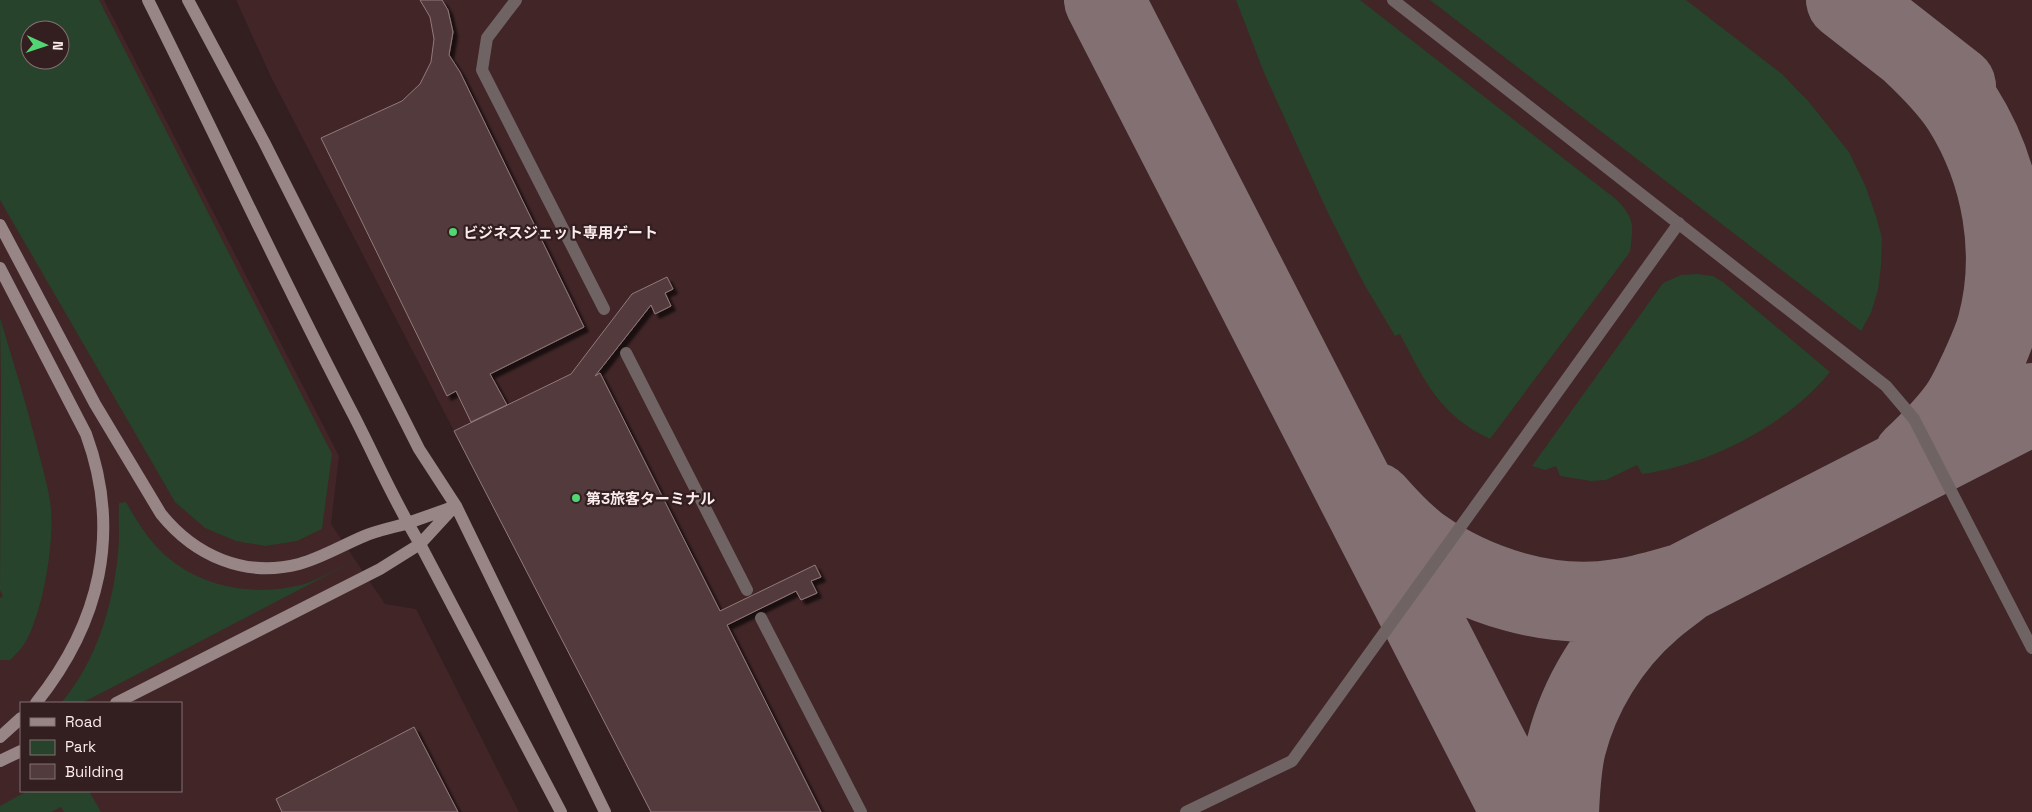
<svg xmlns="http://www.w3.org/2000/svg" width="2032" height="812" font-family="'Space Grotesk','Noto Sans JP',sans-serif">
<defs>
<filter id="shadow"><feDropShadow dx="4.5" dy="4.5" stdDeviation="1" flood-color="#0009"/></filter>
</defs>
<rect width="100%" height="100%" fill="#331e20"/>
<path fill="#412527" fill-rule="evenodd" d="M0,0H104L339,456L331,524L385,604L416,609L519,812H0ZM30,30H60V60H30ZM21,703H181V791H21Z
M236,0H2032V812H651L271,77Z"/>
<path fill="#27432b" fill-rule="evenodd" d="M0,0H99L332,454L322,529L297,541L265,546L236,541L205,528L175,502L0,200ZM30,30H60V60H30Z
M1236,0H1360L1617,200C1636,220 1633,227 1630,252L1490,439C1439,415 1424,380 1400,334L1395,336L1364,284L1328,213L1265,75Z
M1430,0H1686L1782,74L1809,102L1849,152L1865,185L1876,216L1882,238L1881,266L1878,290L1871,313L1861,331Z
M1697,274L1713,276L1723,282L1830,372C1787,425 1709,465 1642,474L1637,465L1606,480L1591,481L1560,476L1556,466L1545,470L1532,466L1663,283L1681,275Z
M0,318C13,361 26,403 37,446C42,467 49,488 51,509C54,545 43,612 25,643C21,649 15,655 10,660H0V598L3,596L0,590L1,385Z
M126,502C134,516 143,531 154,544C190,585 248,598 301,585C320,580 342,566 360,558L82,703H61C96,662 113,606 118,553C120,537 118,520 119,503Z
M27,791H89L101,812H64L61,807L51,812H0V806Z"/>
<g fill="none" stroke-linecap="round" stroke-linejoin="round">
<path stroke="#827072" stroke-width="80" d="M1104,0L1521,812
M1846,0L1956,86
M1912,52C1930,69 1948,87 1962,108C2002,171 2017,253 1997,326C1993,341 1985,357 1979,371C1973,383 1967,397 1959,408C1946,426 1930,442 1913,458
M1374,502C1388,518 1403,534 1420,547C1475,586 1550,610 1618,599C1640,596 1662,589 1684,583
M1559,812C1560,791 1561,768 1566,747C1579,695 1610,644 1651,609C1661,600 1673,592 1684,583L2018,412L2032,403"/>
</g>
<path fill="#523b3c" stroke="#93797a" filter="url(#shadow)" d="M420,0H442L448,10L453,32L449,55L460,72L584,327L490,374L507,405L471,422L456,391L447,396L321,138L402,101L420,84L431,62L434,39L430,17Z
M667,277L673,289L665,293L671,306L655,314L651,305L595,376L600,373L720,611L815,565L821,577L811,581L817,593L801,600L796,591L727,625L821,812H651L454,431L571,374L632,294Z
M414,727L458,812H282L276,799Z"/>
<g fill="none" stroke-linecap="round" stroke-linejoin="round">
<path stroke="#6f6364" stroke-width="12" d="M516,0L487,38L482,70L604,309
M1393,0L1886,386L1914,419L2032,648
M626,353L747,590
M761,618L861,812
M1186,812L1292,761L1679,223"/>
<path stroke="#988687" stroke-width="12" d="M148,0C217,138 282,279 354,416C376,459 395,503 420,544L561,812
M188,0L264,142L419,449L456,506L605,812
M0,225L95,404L161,514C195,556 245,578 299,564C321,558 341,546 362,537C375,531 391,528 405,524C422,518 439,512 456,506
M0,268L86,434C122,532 100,623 36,703
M116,703L380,569L420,544L454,507
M0,737L21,718
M0,761L21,751"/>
</g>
<g fill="#52d673" stroke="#331e20" stroke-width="2">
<circle cx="453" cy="232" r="5"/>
<circle cx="576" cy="498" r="5"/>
</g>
<g text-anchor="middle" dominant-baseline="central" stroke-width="4.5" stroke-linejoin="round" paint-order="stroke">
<g font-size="15" font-weight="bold" fill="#fbeced" stroke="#331e20" text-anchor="start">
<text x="463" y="232">ビジネスジェット専用ゲート</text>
<text x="586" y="498">第3旅客ターミナル</text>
</g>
</g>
<rect x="20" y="702" width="162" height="90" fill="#331e20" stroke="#837072"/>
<rect x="30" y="718" width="25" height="8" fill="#988687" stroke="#837072"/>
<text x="65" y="727" font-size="15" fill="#fbeced">Road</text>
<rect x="30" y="740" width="25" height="15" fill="#27432b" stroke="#837072"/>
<text x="65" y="752" font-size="15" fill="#fbeced">Park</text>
<rect x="30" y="764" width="25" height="15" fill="#523b3c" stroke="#837072"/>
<text x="65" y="777" font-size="15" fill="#fbeced">Building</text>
<g transform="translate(45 45) rotate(93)"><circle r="24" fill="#331e20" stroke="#837072"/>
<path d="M0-4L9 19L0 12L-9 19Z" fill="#52d673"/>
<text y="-8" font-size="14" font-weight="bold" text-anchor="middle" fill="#fbeced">N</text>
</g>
</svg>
